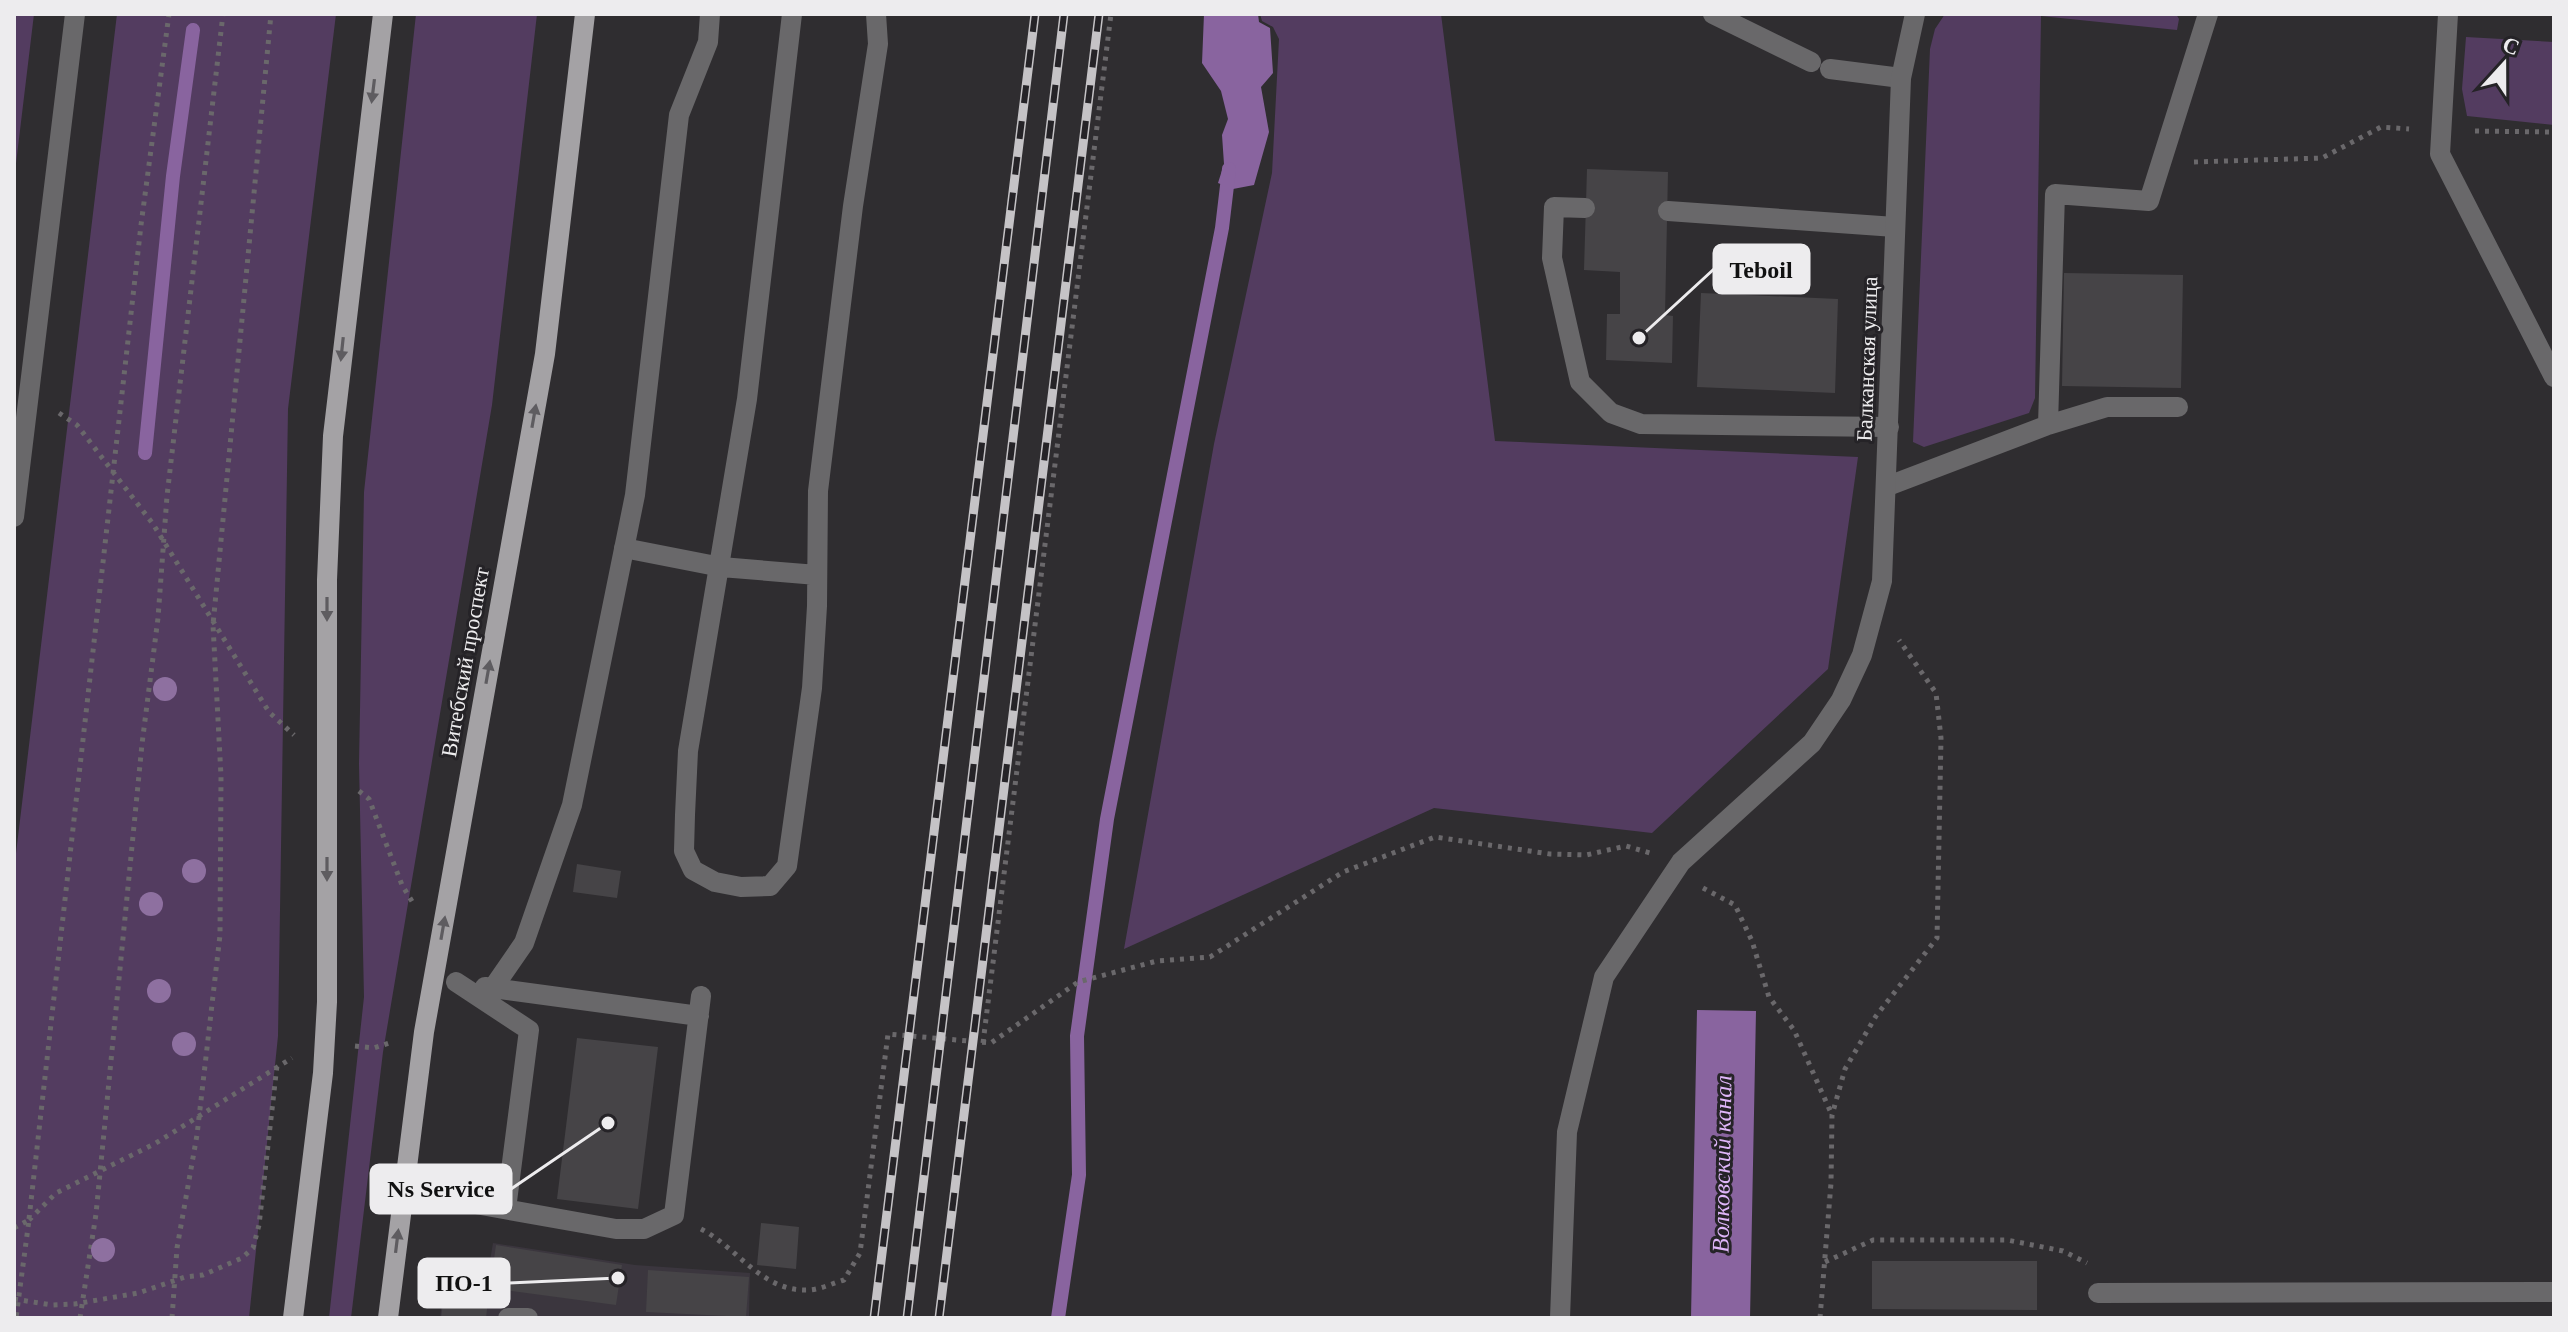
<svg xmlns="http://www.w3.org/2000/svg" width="2568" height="1332" font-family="'Times New Roman',serif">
<rect width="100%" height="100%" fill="#2f2d30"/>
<path fill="#3b363e" d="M493,1243L635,1265L750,1273L749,1318H440L444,1283L486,1284Z"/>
<path fill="#533c60" d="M14,14H34L14,180Z
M117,14H336L288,409L278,1036L249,1318H14V870Z
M416,14H537L492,405L383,1052L351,1318H329L364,997L359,764L364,492Z
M1260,14H1441L1495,441L1858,457L1828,669L1652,833L1434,808L1124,949L1214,444L1272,173L1279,39L1273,27L1262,21Z
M1945,14H2176L2179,19L2177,30L2041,16L2035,398L2029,413L1924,447L1913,442L1930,49L1935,29Z
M2466,37L2554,42V125L2467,116L2462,89Z"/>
<path fill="#89649f" d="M1204,14H1258L1259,22L1270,28L1273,73L1261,87L1269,132L1254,185L1233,189L1218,183L1224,164L1222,135L1228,119L1221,91L1202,63Z
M1697,1010L1756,1011L1750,1318H1691Z"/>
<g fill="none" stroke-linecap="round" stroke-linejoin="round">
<path stroke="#89649f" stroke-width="14" d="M145,453L173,176L193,30
M1058,1318L1079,1175L1077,1036L1107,819L1222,228L1229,169"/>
</g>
<path fill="#464447" d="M1587,169L1668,172L1665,315L1673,316L1672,363L1606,360L1607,314H1620V272L1584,270Z
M2064,273L2183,275L2181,388L2062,386Z
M1701,293L1838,299L1835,393L1697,387Z
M577,864L621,871L617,898L573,892Z
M577,1038L658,1047L638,1209L557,1199Z
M761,1223L799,1227L796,1269L757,1265Z
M496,1245L622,1265L616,1305L490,1288Z
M1872,1261H2037V1310L1872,1309Z
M648,1270L749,1277L746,1317L646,1312Z
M445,1287L489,1292L486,1318H441Z"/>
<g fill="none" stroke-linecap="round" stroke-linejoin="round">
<path stroke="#6a686b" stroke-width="5" stroke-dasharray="4 6" stroke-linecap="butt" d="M2475,131L2554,132
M2194,162L2322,158L2381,127L2409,129
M59,413L77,425L153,524L269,712L294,735
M359,791L369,799L402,885L413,903
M1703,888L1735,905L1752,941L1769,997L1794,1030L1832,1115
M983,1043L1111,14
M355,1046L374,1048L392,1042
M29,1219L141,225L169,14
M29,1220L56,1193L156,1143L292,1058
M14,1228L29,1220L16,1318
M701,1229C738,1248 762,1292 808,1290C819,1290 833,1283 844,1280L860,1253L888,1034L991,1043L1078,982L1157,961L1210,957L1343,872L1435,837L1550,854L1586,855L1626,846L1650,853
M1825,1262L1873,1240H2007L2063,1251L2087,1263
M14,1299L52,1305L75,1304L138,1293L185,1277L203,1275L242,1258L253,1248L259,1225L277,1065
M80,1318L96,1214L142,744L158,618L167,496L223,14
M172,1318L177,1248L197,1135L220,935L221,776L213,625L271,14
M1820,1318L1831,1183L1832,1115L1845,1069L1876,1016L1937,938L1941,738L1936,693L1899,640"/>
<path stroke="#69686a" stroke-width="20" d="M792,14L747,399L688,751L685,815L684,851L693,870L715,882L741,887L770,886L787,866L812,688L817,606L818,491L853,206L878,44L876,14
M1713,14L1811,62
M2448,14L2440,154L2554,377
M1830,69L1901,78
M1585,208L1554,207L1552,258L1580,382L1611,413L1641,424L1889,427
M1668,211L1895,227
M2178,407H2107L2048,425L2055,194L2149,201L2208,14
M1888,486L2048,425
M624,548L721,567L817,575
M456,982L529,1030L506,1209
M485,987L699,1016
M493,988L524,943L572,805L635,495L679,115L708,42L710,14
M403,1191L616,1229H644L674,1215L701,996
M2098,1293L2554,1292
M508,1318H528"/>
<path stroke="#69686a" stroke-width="20" d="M14,517L75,14
M1560,1318L1567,1132L1604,977L1681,862L1812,743L1841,700L1862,655L1882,581L1901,78L1915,14"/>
<path stroke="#a4a2a5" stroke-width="20" d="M293,1318L323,1073L327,1002V580L333,436L383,14
M388,1318L424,1032L545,354L585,14"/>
<g stroke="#c5c3c6" stroke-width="9">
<path id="rail" d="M874,1318L1035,14
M907,1318L1064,14
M939,1318L1099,14"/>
</g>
<use href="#rail" stroke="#252327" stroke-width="6" stroke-dasharray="18" stroke-linecap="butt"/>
</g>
<g fill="#8e70a0">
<circle cx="165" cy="689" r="12"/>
<circle cx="194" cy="871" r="12"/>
<circle cx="151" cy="904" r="12"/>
<circle cx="159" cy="991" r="12"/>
<circle cx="184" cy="1044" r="12"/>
<circle cx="103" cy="1250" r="12"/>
</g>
<defs><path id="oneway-solid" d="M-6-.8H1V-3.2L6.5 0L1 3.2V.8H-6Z" transform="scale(2)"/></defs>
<g fill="#5e5c60">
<use href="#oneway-solid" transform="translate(373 91) rotate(97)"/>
<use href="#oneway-solid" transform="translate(342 349) rotate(96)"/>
<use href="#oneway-solid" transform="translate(534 416) rotate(-80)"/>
<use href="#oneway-solid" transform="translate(327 609) rotate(90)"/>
<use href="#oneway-solid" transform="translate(488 672) rotate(-80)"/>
<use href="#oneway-solid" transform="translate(327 869) rotate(90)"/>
<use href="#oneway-solid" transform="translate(443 928) rotate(-80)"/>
<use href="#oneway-solid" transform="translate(397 1241) rotate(-83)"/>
</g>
<g text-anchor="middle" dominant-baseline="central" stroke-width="6" stroke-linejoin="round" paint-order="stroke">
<g font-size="22" fill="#edecee" stroke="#252327">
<text transform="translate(1867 359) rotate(-88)">Балканская улица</text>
<text transform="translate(465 662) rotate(-80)">Витебский проспект</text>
</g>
<g font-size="24" font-style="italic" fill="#dfb6f9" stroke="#252327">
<text transform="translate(1722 1164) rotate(-89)">Волковский канал</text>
</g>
</g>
<path fill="none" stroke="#edecee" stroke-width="3" d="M1639 338L1714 269M608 1123L511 1189M618 1278L509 1283"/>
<g fill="#edecee" stroke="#252327" stroke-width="3">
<circle cx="1639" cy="338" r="8"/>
<circle cx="608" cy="1123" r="8"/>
<circle cx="618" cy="1278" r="8"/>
</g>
<g fill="#edecee" stroke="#edecee" stroke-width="3">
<rect x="1714" y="245" width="95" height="48" rx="8"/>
<rect x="371" y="1165" width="140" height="48" rx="8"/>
<rect x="419" y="1259" width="90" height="48" rx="8"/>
</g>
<g font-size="24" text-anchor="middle" font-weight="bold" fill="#111">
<text x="1761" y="278">Teboil</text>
<text x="441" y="1197">Ns Service</text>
<text x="464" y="1291">ПО-1</text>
</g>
<rect width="2568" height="1332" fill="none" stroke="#edecee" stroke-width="32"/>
<g transform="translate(2504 64) rotate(21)" stroke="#252327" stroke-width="6" paint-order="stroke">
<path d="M0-6L14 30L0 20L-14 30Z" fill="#edecee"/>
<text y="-12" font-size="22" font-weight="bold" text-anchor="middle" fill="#edecee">С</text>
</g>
</svg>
